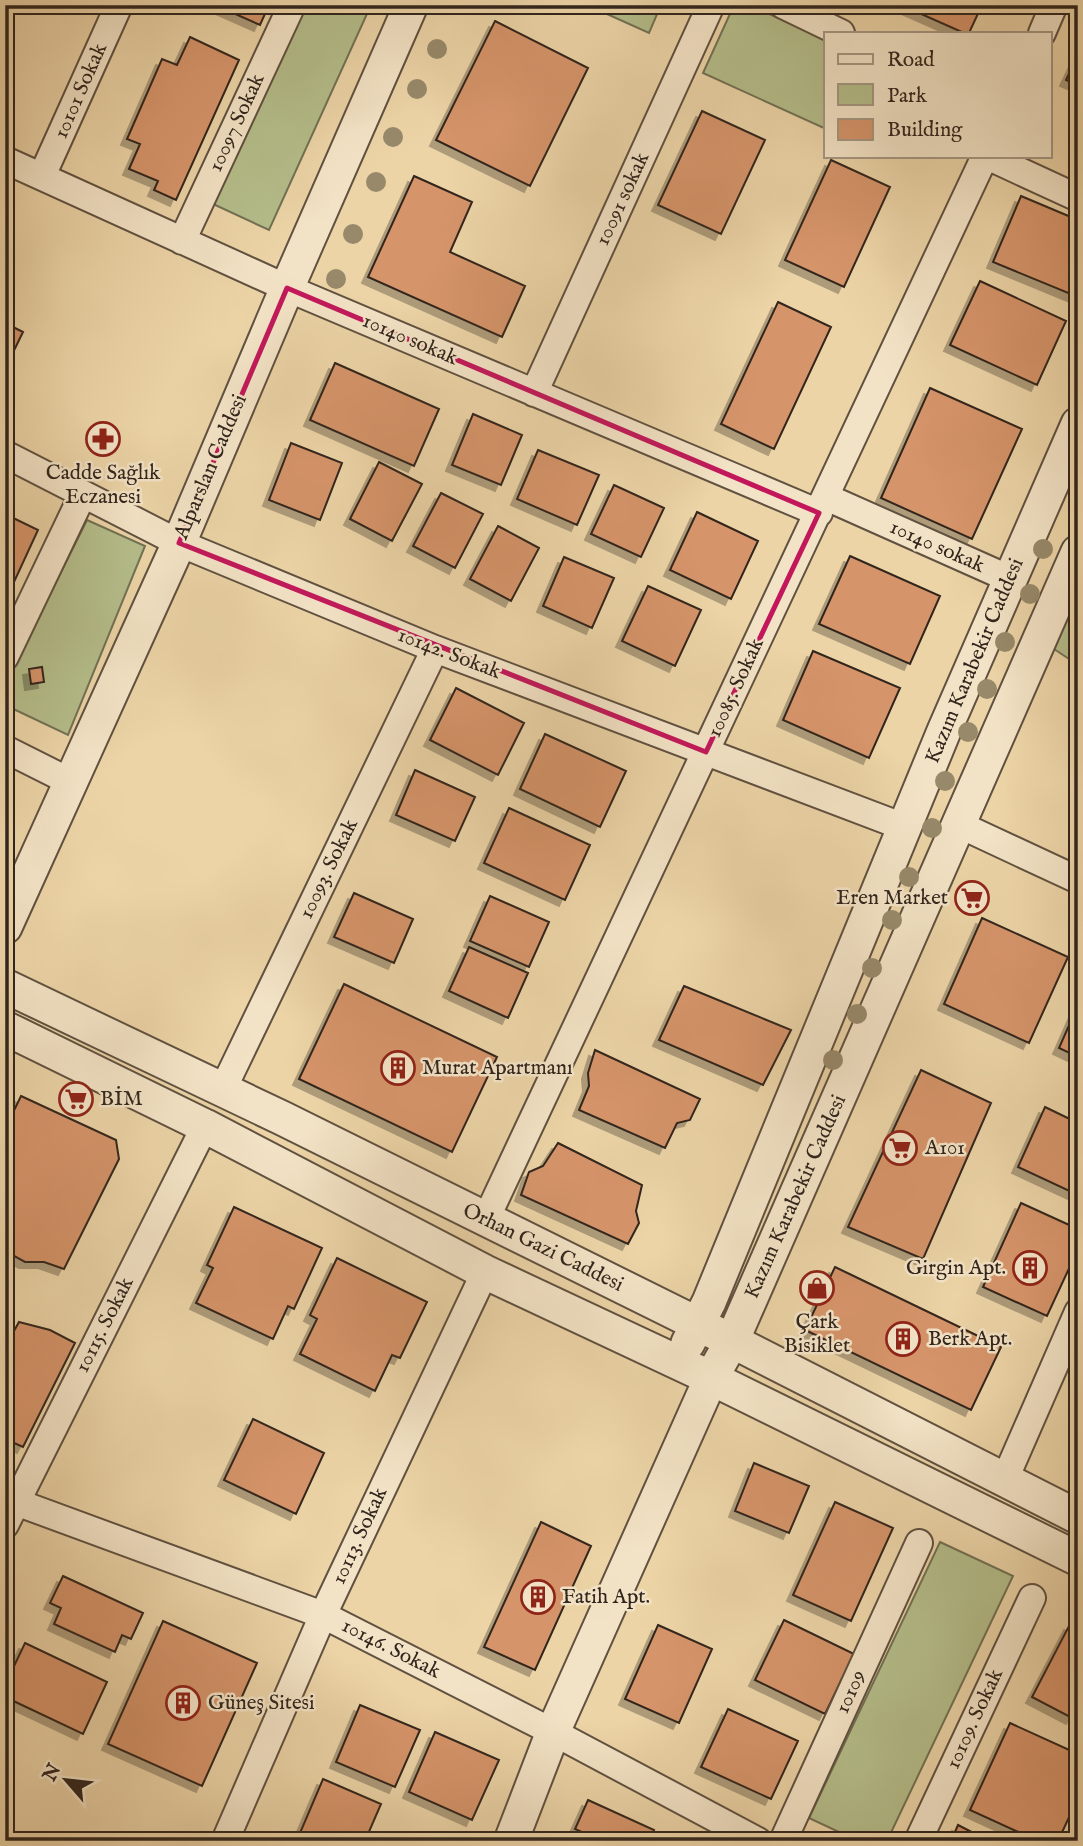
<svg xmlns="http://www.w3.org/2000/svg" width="1083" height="1846" font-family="'IM FELL English',serif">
<defs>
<filter id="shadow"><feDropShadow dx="-6" dy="6" stdDeviation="0" flood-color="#0004"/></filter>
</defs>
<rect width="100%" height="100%" fill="#ecd4a7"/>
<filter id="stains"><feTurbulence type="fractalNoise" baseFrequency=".00286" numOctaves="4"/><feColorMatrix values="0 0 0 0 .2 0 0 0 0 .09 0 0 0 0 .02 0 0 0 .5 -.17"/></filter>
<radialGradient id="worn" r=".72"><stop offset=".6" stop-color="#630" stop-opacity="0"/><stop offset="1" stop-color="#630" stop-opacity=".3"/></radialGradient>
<path fill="#b4bd8a" stroke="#727154" stroke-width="2" d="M304,5H371L269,230L213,204Z
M587,5H661L649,33Z
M734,5H750L826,40V129L703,73Z
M87,520L145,546L68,735L5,705V684Z
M1078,593V665L1054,649Z
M940,1542L1013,1576L887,1841H858L809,1818Z"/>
<path fill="#d6946a" stroke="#31251d" stroke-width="2" filter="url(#shadow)" d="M215,5H269L260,25Z
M901,5H982L969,33H964Z
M495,21L588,68L530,186L436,140Z
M190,37L239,60L176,200L154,190L158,181L129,169L140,144L127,139L162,59L177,65Z
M1078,55V85L1066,80Z
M702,111L765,140L721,234L658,205Z
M831,160L890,187L844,287L785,260Z
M414,176L472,202L450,252L525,286L502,337L368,277Z
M1021,196L1078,220V297L993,262Z
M980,281L1066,321L1037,385L950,345Z
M778,302L831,327L774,449L721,424Z
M5,323L23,332L5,369Z
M335,363L439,409L414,466L310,420Z
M930,388L1022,429L972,539L881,498Z
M473,414L522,435L501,485L452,465Z
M291,443L342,463L320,520L269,500Z
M538,450L599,475L577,525L517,499Z
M379,462L422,484L392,541L350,519Z
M614,485L664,508L641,557L591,534Z
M441,493L483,514L455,568L413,546Z
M697,512L758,541L731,599L670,570Z
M5,514L38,530L8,595L5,594Z
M498,526L539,548L511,601L470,579Z
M850,556L940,596L910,664L819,624Z
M564,557L614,578L592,628L543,606Z
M648,586L701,610L675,666L622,641Z
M813,651L900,688L869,758L783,720Z
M42,667L44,682L31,684L29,669Z
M456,688L524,723L498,775L430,740Z
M545,734L626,771L600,827L520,789Z
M415,770L475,797L455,841L396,815Z
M509,808L590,845L565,900L484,863Z
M354,893L413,919L394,963L334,937Z
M490,896L549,922L529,967L470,941Z
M982,918L1068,957L1029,1043L944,1004Z
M469,947L528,973L508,1018L449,991Z
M344,984L497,1057L452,1152L299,1079Z
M684,986L791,1030L763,1085L659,1040Z
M1078,1005V1057L1059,1048Z
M595,1050L700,1099L690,1120L677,1123L665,1148L579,1110L589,1086L588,1073Z
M921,1070L991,1103L923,1259L848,1227Z
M21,1096L116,1140L119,1159L64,1269L44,1262H25L5,1251V1129Z
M1045,1107L1078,1123V1195L1018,1167Z
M558,1143L642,1185L636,1211L639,1223L628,1244L521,1195L529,1172L543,1166Z
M1021,1203L1078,1229V1249L1047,1316L983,1287Z
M234,1207L322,1248L294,1309L288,1306L273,1339L196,1303L213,1268L207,1265Z
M337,1258L427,1302L400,1358L392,1355L375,1391L300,1354L317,1319L310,1315Z
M835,1267L1001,1347L971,1410L805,1330Z
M19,1322L50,1330L75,1343L23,1447L5,1439V1347Z
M253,1419L324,1453L296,1514L224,1480Z
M754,1463L809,1486L789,1533L735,1511Z
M835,1502L893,1528L851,1621L793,1595Z
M541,1522L591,1546L535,1670L484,1647Z
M63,1576L143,1613L131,1639L122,1635L115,1652L54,1624L61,1608L50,1603Z
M784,1620L854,1654L825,1714L755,1680Z
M163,1621L257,1663L202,1786L108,1744Z
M1070,1624L1078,1628V1706L1072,1718L1032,1697Z
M658,1625L712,1649L679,1723L625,1699Z
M25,1643L107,1682L83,1734L5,1697V1685Z
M360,1705L420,1730L395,1787L336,1762Z
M728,1709L798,1741L771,1799L701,1767Z
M1010,1723L1078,1754V1798L1058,1841H1038L970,1810Z
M435,1732L499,1760L472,1820L409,1792Z
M323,1779L381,1804L365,1841L297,1840Z
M588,1800L654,1830L649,1841H581L584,1833L575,1829Z
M958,1825L989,1841H951Z"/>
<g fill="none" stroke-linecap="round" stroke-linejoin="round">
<g stroke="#605140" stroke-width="30">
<path id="minor" d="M783,5L841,33
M1042,33L1054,5
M987,156L1078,198
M5,160L287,288L819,513
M42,176L119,5
M182,241L292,5
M534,393L711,5
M5,454L179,543L435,649L904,827
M826,497L1010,579
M5,657L83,494
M5,749L71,782
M960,825L1078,880
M223,1089L435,649
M486,1219L985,156
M1005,1479L1078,1312
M5,1498L323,1615L553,1732L758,1841
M5,1525L205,1126
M225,1841L323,1615L485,1272
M783,1841L919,1543
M918,1841L1032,1598"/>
</g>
<g stroke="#605140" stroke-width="37">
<path id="tertiary" d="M5,927L179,543L287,288L411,5
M5,986L282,1118L732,1341L1078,1517
M5,1028L205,1126L485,1272L711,1378L1078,1559
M688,1343L709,1302L944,731L1078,424
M511,1841L553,1732L711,1378L732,1341L1078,552"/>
</g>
<use href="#minor" stroke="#f3e3c6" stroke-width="26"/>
<use href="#tertiary" stroke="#f3e3c6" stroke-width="33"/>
</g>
<g fill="#97896a">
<circle cx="437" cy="49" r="10"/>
<circle cx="417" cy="89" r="10"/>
<circle cx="393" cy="137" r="10"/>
<circle cx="376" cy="182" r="10"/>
<circle cx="353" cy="234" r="10"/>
<circle cx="336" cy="279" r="10"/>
<circle cx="1043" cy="549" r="10"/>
<circle cx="1030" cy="594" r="10"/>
<circle cx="1005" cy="642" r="10"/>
<circle cx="987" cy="689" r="10"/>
<circle cx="968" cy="732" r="10"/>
<circle cx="945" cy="781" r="10"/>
<circle cx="932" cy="828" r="10"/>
<circle cx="909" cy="877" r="10"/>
<circle cx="892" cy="920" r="10"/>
<circle cx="872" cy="968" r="10"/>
<circle cx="857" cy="1014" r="10"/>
<circle cx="833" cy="1060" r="10"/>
</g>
<path fill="none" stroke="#c2185b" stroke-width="5" stroke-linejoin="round" d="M287,288L819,513L706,752L179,543Z"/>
<defs>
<g id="pharmacy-ring" transform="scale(1.75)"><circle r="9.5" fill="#f3e3c6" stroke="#8f2418" stroke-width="1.5"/><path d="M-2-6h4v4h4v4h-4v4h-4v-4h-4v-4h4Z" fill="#8f2418"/></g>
<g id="supermarket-ring" transform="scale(1.75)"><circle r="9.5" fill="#f3e3c6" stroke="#8f2418" stroke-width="1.5"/><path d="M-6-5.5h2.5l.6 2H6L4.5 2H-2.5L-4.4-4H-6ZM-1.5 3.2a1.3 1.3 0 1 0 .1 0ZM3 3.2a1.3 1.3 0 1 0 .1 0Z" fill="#8f2418"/></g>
<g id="building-ring" transform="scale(1.75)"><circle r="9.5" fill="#f3e3c6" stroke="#8f2418" stroke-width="1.5"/><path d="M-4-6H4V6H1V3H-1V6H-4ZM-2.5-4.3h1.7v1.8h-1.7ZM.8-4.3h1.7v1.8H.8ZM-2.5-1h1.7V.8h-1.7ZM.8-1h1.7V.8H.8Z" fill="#8f2418"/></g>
<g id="shop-ring" transform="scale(1.75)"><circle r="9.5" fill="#f3e3c6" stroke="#8f2418" stroke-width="1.5"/><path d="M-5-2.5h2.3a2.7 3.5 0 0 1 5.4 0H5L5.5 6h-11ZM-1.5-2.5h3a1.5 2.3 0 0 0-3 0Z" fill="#8f2418"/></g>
</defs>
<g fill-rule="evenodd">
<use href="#pharmacy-ring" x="103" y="439"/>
<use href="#supermarket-ring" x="972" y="898"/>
<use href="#building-ring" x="398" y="1068"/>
<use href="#supermarket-ring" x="76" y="1099"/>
<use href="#supermarket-ring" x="900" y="1148"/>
<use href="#building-ring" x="1030" y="1268"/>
<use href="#shop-ring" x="817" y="1288"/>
<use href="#building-ring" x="903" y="1339"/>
<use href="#building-ring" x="538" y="1597"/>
<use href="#building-ring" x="183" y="1703"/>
</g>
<g text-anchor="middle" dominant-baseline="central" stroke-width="5" stroke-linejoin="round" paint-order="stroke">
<g font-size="21" fill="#31251d" stroke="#f3e3c6">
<text transform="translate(81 91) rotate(-66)">10101 Sokak</text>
<text transform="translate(237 123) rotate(-65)">10097 Sokak</text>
<text transform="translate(623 199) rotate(-65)">10091 sokak</text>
<text transform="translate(410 340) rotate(23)">10140 sokak</text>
<text transform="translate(211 467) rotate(-67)">Alparslan Caddesi</text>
<text transform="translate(937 547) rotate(24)">10140 sokak</text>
<text transform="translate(449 654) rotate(21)">10142. Sokak</text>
<text transform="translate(975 661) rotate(-67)">Kazım Karabekir Caddesi</text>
<text transform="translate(736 688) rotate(-65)">10085. Sokak</text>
<text transform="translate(329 869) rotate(-64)">10093. Sokak</text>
<text transform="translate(796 1197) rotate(-66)">Kazım Karabekir Caddesi</text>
<text transform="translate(543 1248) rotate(26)">Orhan Gazi Caddesi</text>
<text transform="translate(105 1325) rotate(-63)">10115. Sokak</text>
<text transform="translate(360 1536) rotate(-65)">10113. Sokak</text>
<text transform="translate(391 1649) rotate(27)">10146. Sokak</text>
<text transform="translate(851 1692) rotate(-66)">10109</text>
<text transform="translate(975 1719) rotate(-65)">10109. Sokak</text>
</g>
<g font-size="21" fill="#31251d" stroke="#f3e3c6" text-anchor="start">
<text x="103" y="473" text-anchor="middle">Cadde Sağlık<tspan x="103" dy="24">Eczanesi</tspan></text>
<text x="948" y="898" text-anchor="end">Eren Market</text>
<text x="422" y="1068">Murat Apartmanı</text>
<text x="100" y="1099">BİM</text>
<text x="925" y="1148">A101</text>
<text x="1006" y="1268" text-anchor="end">Girgin Apt.</text>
<text x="817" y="1322" text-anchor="middle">Çark<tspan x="817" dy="24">Bisiklet</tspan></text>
<text x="928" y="1339">Berk Apt.</text>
<text x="562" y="1597">Fatih Apt.</text>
<text x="208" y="1703">Güneş Sitesi</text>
</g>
</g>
<rect width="1083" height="1846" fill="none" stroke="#ecd4a7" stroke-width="28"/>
<rect x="7" y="7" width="1069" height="1832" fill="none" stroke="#31251d" stroke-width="3.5"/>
<rect x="14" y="14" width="1055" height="1818" fill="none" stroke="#31251d" stroke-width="2"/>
<rect x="824" y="32" width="228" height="126" fill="#f3e3c6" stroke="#a59782" stroke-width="2"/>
<rect x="838" y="54" width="35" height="10" fill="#f3e3c6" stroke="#a59782" stroke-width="2"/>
<text x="887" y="66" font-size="21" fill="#31251d">Road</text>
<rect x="838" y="84" width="35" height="21" fill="#b4bd8a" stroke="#a59782" stroke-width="2"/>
<text x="887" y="102" font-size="21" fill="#31251d">Park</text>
<rect x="838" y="119" width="35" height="21" fill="#d6946a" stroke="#a59782" stroke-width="2"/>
<text x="887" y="136" font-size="21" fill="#31251d">Building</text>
<g transform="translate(66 1780) rotate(298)" stroke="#f3e3c6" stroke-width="5" paint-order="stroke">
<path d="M0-5L12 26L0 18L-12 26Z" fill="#31251d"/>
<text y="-10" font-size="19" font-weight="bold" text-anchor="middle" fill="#31251d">N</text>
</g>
<rect width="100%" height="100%" filter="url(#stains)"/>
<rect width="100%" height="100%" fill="url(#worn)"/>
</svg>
